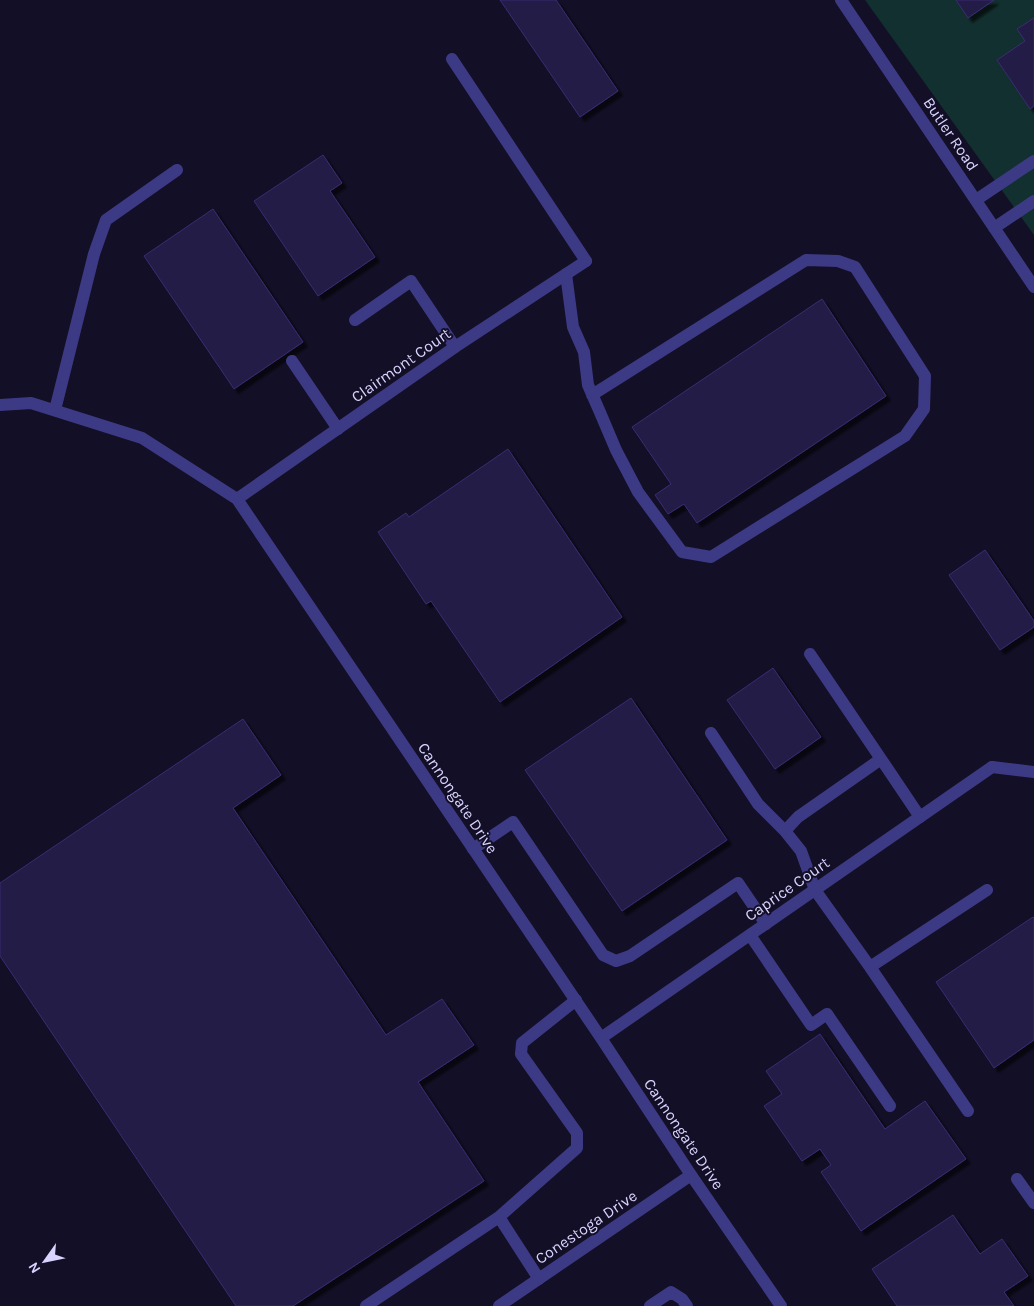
<svg xmlns="http://www.w3.org/2000/svg" width="1034" height="1306" font-family="Karla,sans-serif">
<defs>
<filter id="shadow"><feDropShadow dx="4.5" dy="4.5" stdDeviation="1" flood-color="#0009"/></filter>
</defs>
<rect width="100%" height="100%" fill="#130f26"/>
<path fill="#12302f" d="M865,0H1034V235Z"/>
<path fill="#241b47" stroke="#3b2d73" filter="url(#shadow)" d="M500,0H556L618,91L580,117Z
M956,0H994L968,18Z
M1034,18V106L1030,109L997,60L1025,41L1017,29Z
M323,155L342,183L330,191L375,257L318,296L254,201Z
M213,209L303,342L234,389L144,256Z
M822,299L886,396L697,523L684,504L668,514L655,495L671,484L632,427Z
M508,449L622,617L500,702L431,601L426,604L378,532L406,513L409,517Z
M985,550L1034,621V627L1000,650L949,575Z
M773,668L821,737L775,769L727,700Z
M631,698L727,840L622,911L525,770Z
M243,719L281,775L233,808L386,1035L442,999L474,1045L418,1082L484,1181L293,1306H236L0,956V883Z
M1033,917L1034,918V1040L994,1068L936,982Z
M820,1034L885,1129L925,1101L966,1159L861,1231L821,1172L831,1165L820,1149L802,1161L764,1106L782,1094L766,1071Z
M953,1215L980,1254L1002,1239L1028,1276L1004,1292L1014,1306H897L872,1269Z"/>
<g fill="none" stroke-linecap="round" stroke-linejoin="round">
<path stroke="#3d3a85" stroke-width="12" d="M452,59L586,261
M566,274L573,327L584,352L588,385L599,410L616,450L638,492L682,552L711,557L905,436L924,409L925,376L855,267L838,261L806,260L592,395
M355,320L411,281L455,347
M292,361L338,429
M55,410L94,254L106,220L177,170
M810,654L881,759
M711,733L758,804L785,831
M992,767L1034,772
M920,817L881,759L798,817L785,831L801,851L815,890L870,967L968,1111
M473,849L513,822L603,955L616,961L630,956L738,883L766,924
M750,935L811,1025L827,1014L890,1106
M870,967L987,890
M1017,1179L1034,1203
M499,1217L539,1279
M366,1306L499,1217L577,1148V1133L521,1054L522,1043L576,1000
M650,1306L671,1292L682,1299L687,1306"/>
<path stroke="#3d3a85" stroke-width="12" d="M841,0L1034,287
M976,200L1034,161
M994,228L1034,201
M0,405L31,403L142,438L237,499L601,1038L691,1175L781,1306
M237,499L455,347L586,261
M601,1038L992,767
M499,1306L691,1175"/>
</g>
<g text-anchor="middle" dominant-baseline="central" stroke-width="4" stroke-linejoin="round" paint-order="stroke">
<g font-size="16" fill="#d9d4ff" stroke="#130f26">
<text transform="translate(951 134) rotate(56)">Butler Road</text>
<text transform="translate(401 365) rotate(-35)">Clairmont Court</text>
<text transform="translate(458 798) rotate(56)">Cannongate Drive</text>
<text transform="translate(787 889) rotate(-35)">Caprice Court</text>
<text transform="translate(684 1134) rotate(56)">Cannongate Drive</text>
<text transform="translate(586 1227) rotate(-34)">Conestoga Drive</text>
</g>
</g>
<g transform="translate(45 1261) rotate(237)" stroke="#130f26" stroke-width="4" paint-order="stroke">
<path d="M0-4L9 19L0 12L-9 19Z" fill="#d9d4ff"/>
<text y="-8" font-size="14" font-weight="bold" text-anchor="middle" fill="#d9d4ff">N</text>
</g>
</svg>
